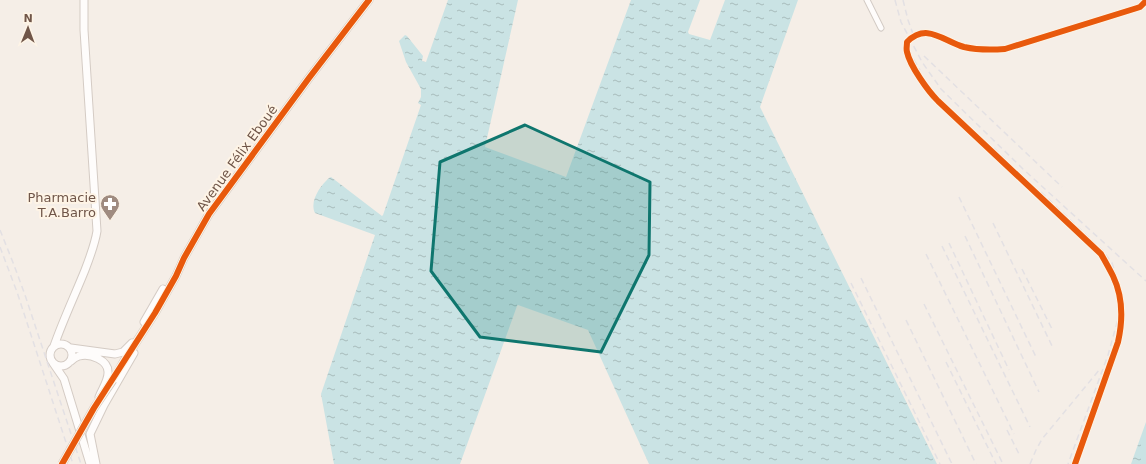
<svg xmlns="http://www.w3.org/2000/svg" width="1146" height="464" font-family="'DejaVu Sans',sans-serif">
<defs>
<pattern id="water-ripples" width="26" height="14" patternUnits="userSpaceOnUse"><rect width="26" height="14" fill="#cae3e4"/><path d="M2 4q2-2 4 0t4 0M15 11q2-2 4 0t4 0" fill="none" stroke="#a8bbbb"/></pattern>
</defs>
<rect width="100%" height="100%" fill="#f5eee7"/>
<path fill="url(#water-ripples)" d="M448,0H518L485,147L566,177L631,0H700L688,32L689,34L710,40L725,0H798L760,107L937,464H649L588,330L518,305L517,306L460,464H334L321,394L375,235L315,213C309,201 321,185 329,178L331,177L382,216L383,215L421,105L418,103L421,97V89L406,62L399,41L405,35L407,36L423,56L422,61L426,62Z
M1146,422V464H1131Z"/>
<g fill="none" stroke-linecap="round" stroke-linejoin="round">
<g stroke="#d3cbc5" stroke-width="7">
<path id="street" d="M867,0L881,28
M1075,464L1118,342C1123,320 1123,297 1113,276C1109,268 1105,261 1101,254L938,101C928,91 910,66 907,52C906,49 907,46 907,42C927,22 943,41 964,47C977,50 992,50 1005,49L1137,8L1140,7L1146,1"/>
</g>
<g stroke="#d4cbc4" stroke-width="9">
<path id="secondary" d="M144,322L163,289
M50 355a11 11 0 1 1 22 0a11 11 0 1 1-22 0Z
M54,346C63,320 75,295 85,270C90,257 95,244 97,231L84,30V0
M71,348L115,354L123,352L132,343
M71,361C73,359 76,357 79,356C90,353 109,360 108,373C108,381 102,389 99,397
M53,363L64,379L90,464
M113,380L124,361L155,313L176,276L184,258L209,214L309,78L369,0
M96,464L90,434L104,405L134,353"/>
</g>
<use href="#street" stroke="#fefcfb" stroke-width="5"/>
<use href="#secondary" stroke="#fefcfb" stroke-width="7"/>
<path stroke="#e3e0e3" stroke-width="1.5" stroke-dasharray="6 4" stroke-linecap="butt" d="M895,0L901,22L910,39L922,62L941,89L1023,169L1146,281
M903,0L908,20L913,34
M907,41L911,55L920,70
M924,56L1062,187
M994,148L1007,161
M1041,192L1103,251L1112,263L1116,275L1120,292V305L1118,319L1108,355L1068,464
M959,197L1036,357
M993,223L1053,348
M0,230L14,265L25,295L81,464
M965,236L1039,392
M949,243L1009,370
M942,246L1030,427
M0,247L17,292L73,464
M926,254L1014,434
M1022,269L1053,331
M861,278L952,464
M851,283L940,464
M924,304L1002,462
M906,320L976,464
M946,362L996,464
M1007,430L1019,454
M1030,464L1036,450L1042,439L1100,369"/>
<g stroke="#d4cbc4" stroke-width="9" stroke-linecap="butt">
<path id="secondary-bridge" d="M62,464L94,408L113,380"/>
</g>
<use href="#secondary-bridge" stroke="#fefcfb" stroke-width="7"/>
<g stroke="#fef4e6" stroke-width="8">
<path id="cycleway" d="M62,464L94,408L155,313L176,276L184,258L209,214L309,78L369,0
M1075,464L1118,342C1123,320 1123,297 1113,276C1109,268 1105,261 1101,254L938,101C928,91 910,66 907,52C906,49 907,46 907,42C927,22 943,41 964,47C977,50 992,50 1005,49L1137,8L1140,7L1146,1"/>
</g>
<use href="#cycleway" stroke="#e8590c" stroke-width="6"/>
</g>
<path fill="#0f766e" fill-opacity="0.2" stroke="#0f766e" stroke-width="3" stroke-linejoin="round" d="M525,125L650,182L649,255L601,352L480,337L431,271L440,162Z"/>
<defs>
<g id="pharmacy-pin" transform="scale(1)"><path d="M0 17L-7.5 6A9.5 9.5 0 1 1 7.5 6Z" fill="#9f8b80" stroke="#fef4e6"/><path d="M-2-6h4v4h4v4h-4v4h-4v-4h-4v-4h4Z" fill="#fff"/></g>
</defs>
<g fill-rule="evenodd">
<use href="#pharmacy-pin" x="110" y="204"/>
</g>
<g text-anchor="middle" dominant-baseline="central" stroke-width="4" stroke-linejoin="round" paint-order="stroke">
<g font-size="13" fill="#705649" stroke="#fef4e6">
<text transform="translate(237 158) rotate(-54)">Avenue Félix Eboué</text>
</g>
<g font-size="13" fill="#705649" stroke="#fef4e6" text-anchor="end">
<text x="96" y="197">Pharmacie<tspan x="96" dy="15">T.A.Barro</tspan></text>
</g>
</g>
<g transform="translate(28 28) rotate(1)" stroke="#fef4e6" stroke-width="3" paint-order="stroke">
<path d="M0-3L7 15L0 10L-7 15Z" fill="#705649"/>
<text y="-6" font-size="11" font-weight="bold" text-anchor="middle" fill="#705649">N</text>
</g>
</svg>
